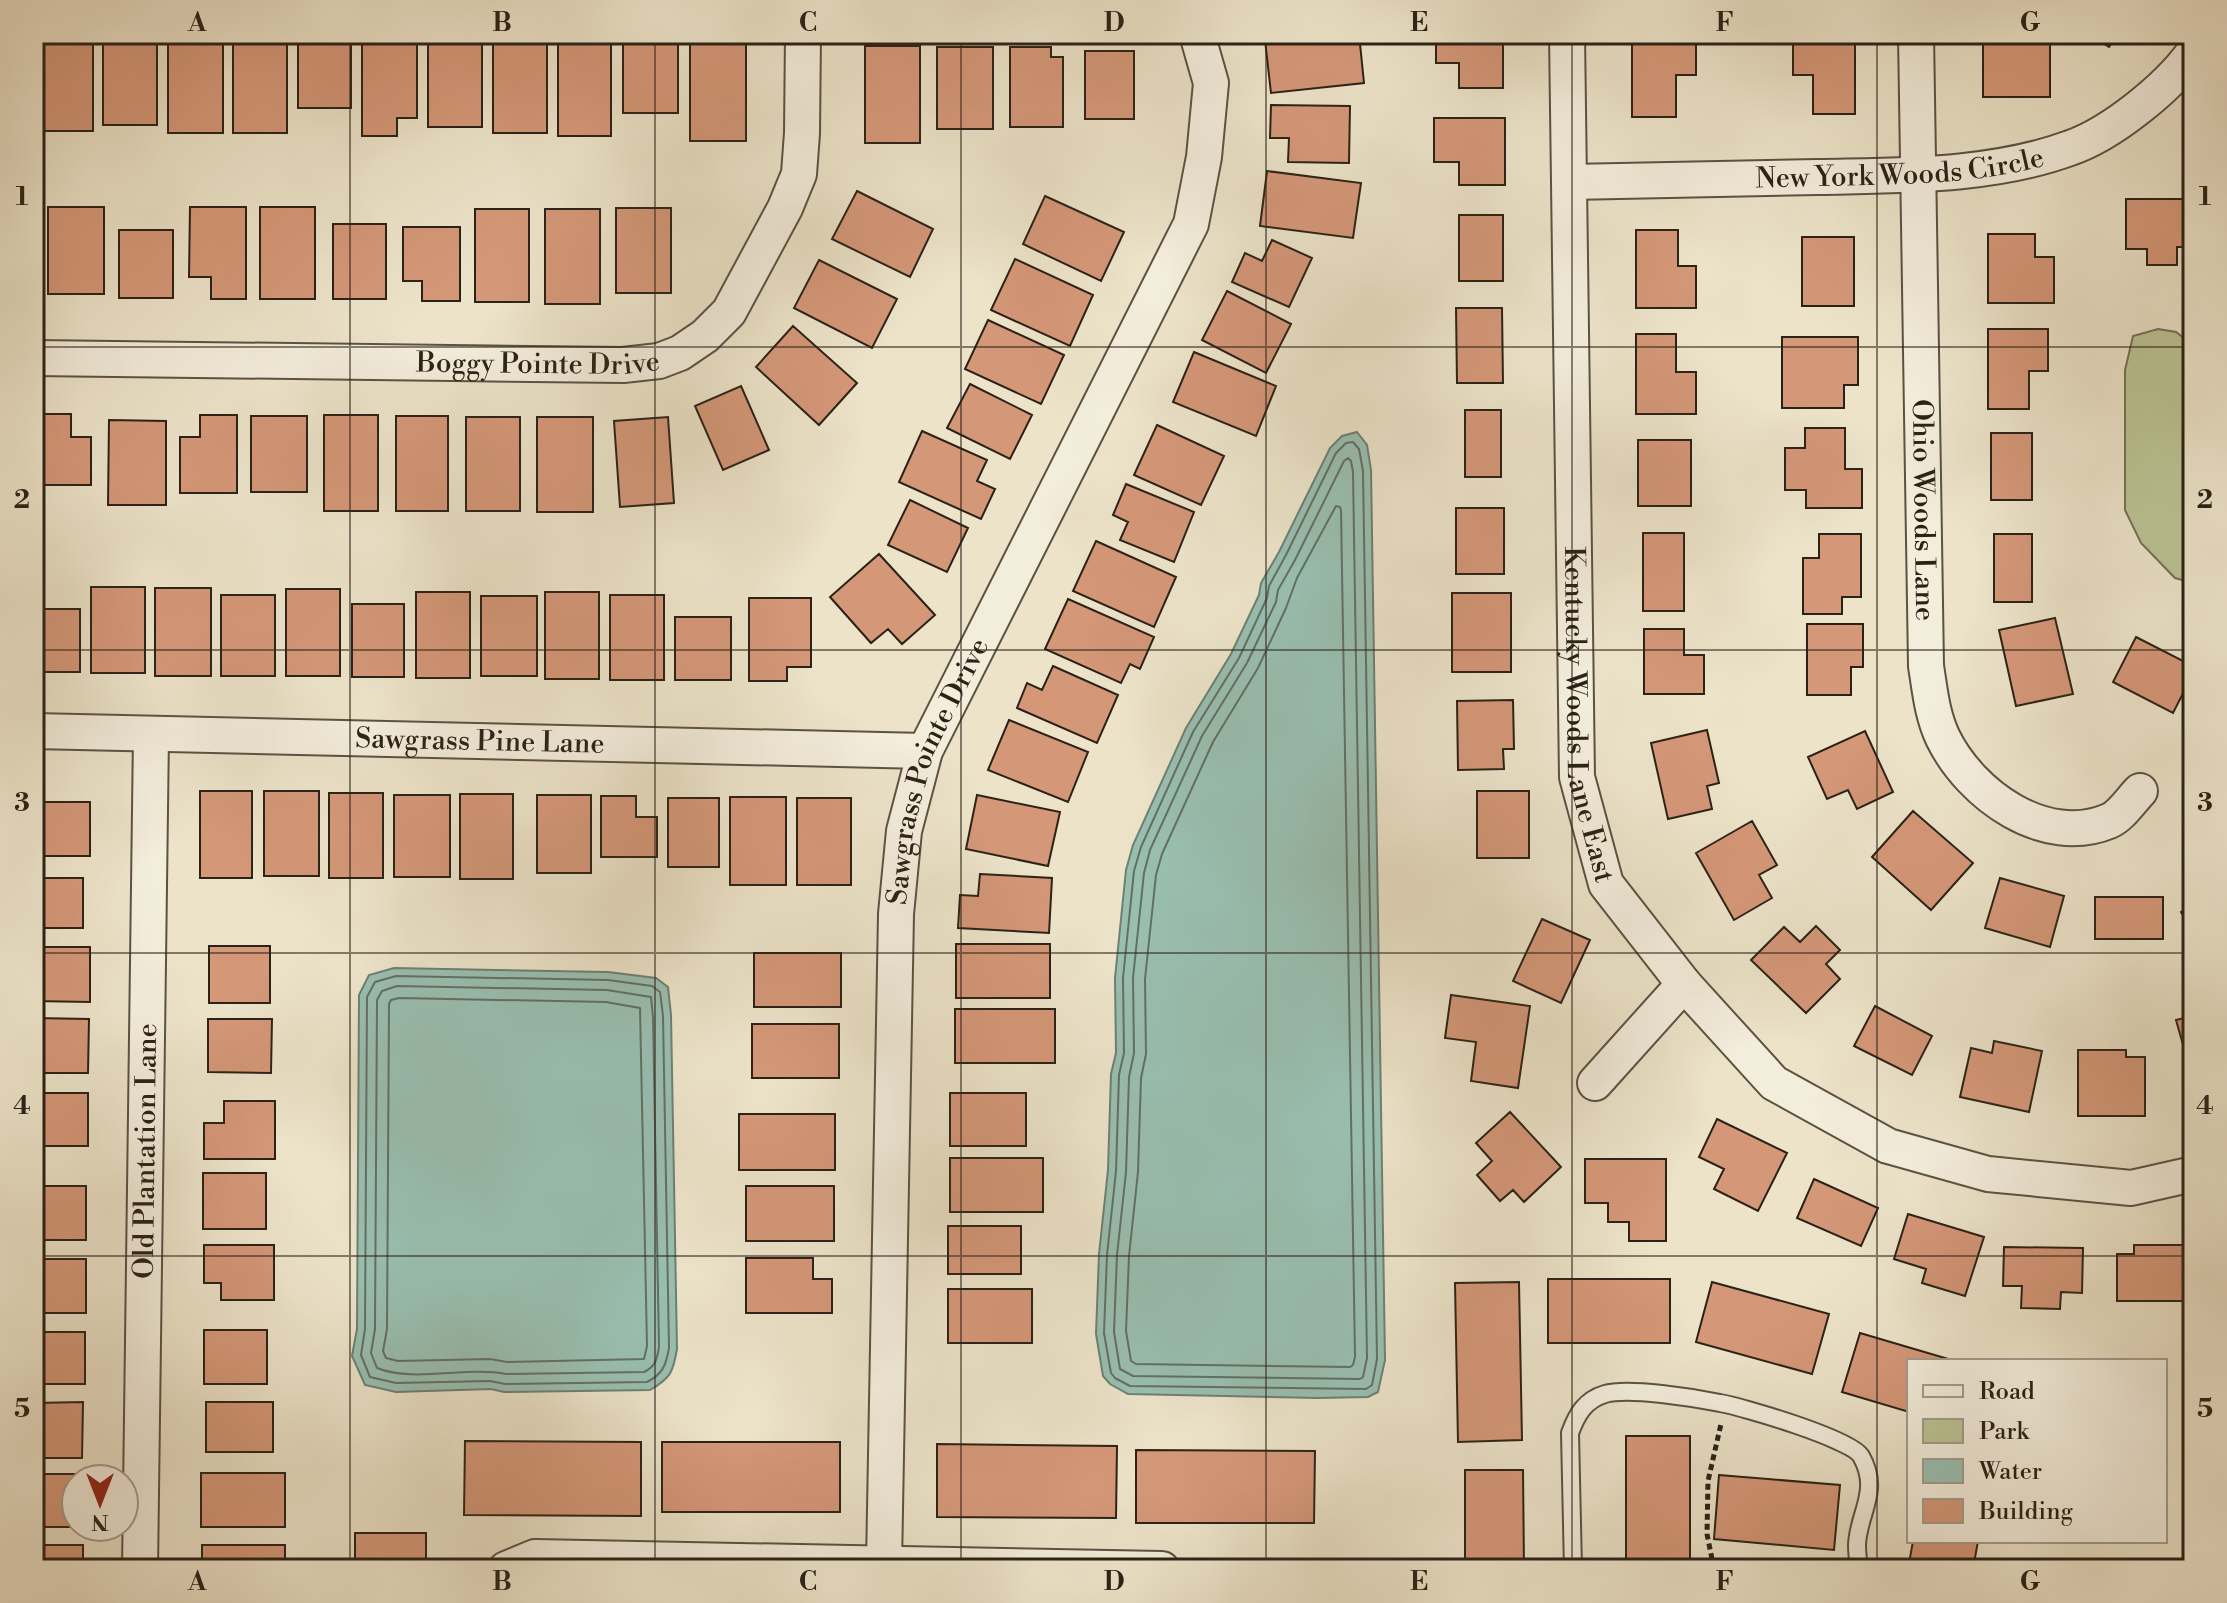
<svg xmlns="http://www.w3.org/2000/svg" width="2227" height="1603" font-family="'Libre Bodoni',serif">
<rect width="100%" height="100%" fill="#ece3c9"/>
<filter id="stains"><feTurbulence type="fractalNoise" baseFrequency=".0025" numOctaves="4"/><feColorMatrix values="0 0 0 0 .2 0 0 0 0 .09 0 0 0 0 .02 0 0 0 .5 -.17"/></filter>
<radialGradient id="worn" r=".72"><stop offset=".6" stop-color="#630" stop-opacity="0"/><stop offset="1" stop-color="#630" stop-opacity=".3"/></radialGradient>
<path fill="#bbc394" stroke="#737256" stroke-width="2" d="M2158,329L2176,332L2193,345V583L2175,578L2141,543L2125,510V370L2133,336Z"/>
<path fill="#99bfb1" stroke="#6d8073" stroke-width="2" d="M1357,432L1367,445L1371,470L1385,1360L1378,1392L1368,1397L1318,1398L1128,1394L1110,1384L1103,1376L1096,1334L1099,1254L1108,1170L1111,1074L1116,1053L1115,978L1126,870L1133,845L1186,728L1231,654L1259,595L1261,583L1279,552L1330,448L1342,436Z
M394,968L608,972L656,978L668,987L671,1015L677,1349C673,1372 671,1378 650,1390L504,1392L491,1389L396,1392L365,1385L352,1356L357,1329L359,995L369,975Z"/>
<g fill="none" stroke-linecap="round" stroke-linejoin="round">
<path stroke="#627064" stroke-width="2" d="M1353,442L1359,449L1363,471L1377,1359L1372,1385L1366,1389L1130,1386L1115,1378L1111,1373L1104,1333L1107,1255L1116,1171L1119,1075L1124,1053L1123,978L1134,871L1141,847L1193,732L1239,658L1267,598L1269,586L1286,555L1336,453L1346,443Z
M1348,458L1351,461L1353,472L1367,1358L1363,1377L1360,1379L1133,1376L1120,1369L1114,1332L1117,1255L1126,1172L1129,1077L1134,1053L1133,978L1144,873L1150,850L1202,736L1247,663L1276,602L1278,590L1295,560L1344,461Z
M1336,506L1340,507L1341,510L1355,1357L1353,1365L1350,1367L1136,1364L1131,1361L1126,1331L1129,1256L1138,1172L1141,1078L1146,1054L1145,979L1156,875L1162,854L1213,742L1258,668L1286,608L1297,578Z
M396,976L608,980L652,986L660,992L663,1016L669,1348C666,1365 663,1374 647,1382L505,1384L490,1381L396,1383L370,1377L361,1355L365,1329L367,997L375,982Z
M397,986L607,990L651,997L653,1017L659,1347C657,1359 656,1366 644,1372L506,1374C466,1366 414,1383 377,1368L371,1353L375,1329L377,1000L382,991Z
M399,998L606,1002L640,1008L647,1346L644,1359L507,1362L490,1359L398,1361L386,1358L383,1351L387,1329L389,1004L391,1000Z"/>
</g>
<path fill="#d49778" stroke="#2b2217" stroke-width="2" d="M1318,34H1359L1364,83L1271,93L1265,40Z
M1436,34H1503V88H1459V63H1436Z
M1632,34H1696V75H1676V117H1632Z
M1793,34H1855V114H1813V75H1793Z
M1983,34H2050V97H1983Z
M2089,34H2118L2109,47Z
M37,36H93V131H37Z
M103,36H157V125H103Z
M168,36H223V133H168Z
M233,37H287V133H233Z
M362,37H417V118H397V136H362Z
M298,39H351V108H298Z
M428,39H482V127H428Z
M493,40H547V133H493Z
M558,42H611V136H558Z
M623,42H678V113H623Z
M690,42H746V141H690Z
M865,46H920V143H865Z
M937,47H993V129H937Z
M1010,47H1051V57H1063V127H1010Z
M1085,51H1134V119H1085Z
M1271,105L1350,106L1349,163L1288,162L1289,138H1270Z
M1434,118H1505V185H1459V162H1434Z
M1267,171L1361,183L1353,238L1260,226Z
M857,191L933,229L910,277L832,239Z
M1045,196L1124,232L1101,281L1023,244Z
M2126,199H2193V247H2177V265H2147V249H2126Z
M48,207H104V294H48Z
M190,207H246V299H211V277H189Z
M260,207H315V299H260Z
M616,208H671V293H616Z
M475,209H529V302H475Z
M545,209H600V304H545Z
M1459,215H1503V281H1459Z
M333,224H386V299H333Z
M403,227H460V301H422V281H403Z
M119,230H173V298H119Z
M1636,230H1678V266H1696V308H1636Z
M1988,234H2035V257H2054V303H1988Z
M1802,237H1854V306H1802Z
M1272,240L1312,258L1289,307L1232,282L1245,253L1262,261Z
M1015,259L1093,295L1070,346L991,310Z
M819,260L897,299L872,348L794,308Z
M1227,291L1291,324L1266,373L1202,340Z
M1456,308H1502L1503,383H1457Z
M988,320L1064,355L1041,404L965,369Z
M793,326L857,383L819,425L756,367Z
M1988,329H2048V371H2029V409H1988Z
M1636,334H1676V372H1696V414H1636Z
M1782,337H1858V385H1844V408H1782Z
M1194,352L1276,386L1256,436L1173,402Z
M970,384L1032,415L1010,459L947,428Z
M741,386L769,450L723,470L695,406Z
M1465,410H1501V477H1465Z
M39,414H71V437H91V485H39Z
M200,415H237V493H180V437H200Z
M324,415H378V511H324Z
M251,416H307V492H251Z
M396,416H448V511H396Z
M466,417H520V511H466Z
M537,417H593V512H537Z
M668,417L674,503L620,507L614,421Z
M109,420L166,421V505H108Z
M1157,425L1224,456L1201,505L1134,475Z
M1805,428H1845V469H1862V508H1806V490H1785V448H1805Z
M922,431L987,460L977,481L995,489L981,519L899,482Z
M1991,433H2032V500H1991Z
M1638,440H1691V506H1638Z
M1126,484L1194,512L1174,562L1120,540L1128,522L1113,515Z
M910,500L968,528L947,572L888,545Z
M1456,508H1504V574H1456Z
M1643,533H1684V611H1643Z
M1819,534H1861V597H1842V614H1803V558H1819Z
M1994,534H2032V602H1994Z
M1096,541L1176,577L1154,627L1073,591Z
M879,554L935,615L902,644L888,629L871,643L830,597Z
M91,587H145V673H91Z
M155,588H211V676H155Z
M286,589H340V676H286Z
M416,592H470V678H416Z
M545,592H599V679H545Z
M1452,593H1511V672H1452Z
M221,595H275V676H221Z
M610,595H664V680H610Z
M481,596H537V676H481Z
M749,598H811V667H787V681H749Z
M1068,599L1154,637L1140,669L1130,664L1121,683L1045,649Z
M352,604H404V677H352Z
M34,609H80V672H34Z
M675,617H731V680H675Z
M2055,618L2073,694L2016,706L1999,630Z
M1807,624H1863V667H1851V695H1807Z
M1644,629H1684V655H1704V694H1644Z
M2136,637L2193,666V674L2173,713L2113,682Z
M1053,666L1118,695L1097,743L1017,708L1027,683L1042,690Z
M1513,700L1514,749H1503L1504,769L1458,770L1457,701Z
M1009,720L1088,752L1068,802L988,770Z
M1707,730L1719,783L1707,786L1712,809L1668,819L1651,743Z
M1865,731L1893,792L1857,809L1848,790L1827,799L1808,757Z
M200,791H252V878H200Z
M264,791H319V876H264Z
M1477,791H1529V858H1477Z
M329,793H383V878H329Z
M460,794H513V879H460Z
M394,795H450V877H394Z
M537,795H591V873H537Z
M977,795L1060,812L1048,866L966,849Z
M601,796H636V817H657V857H601Z
M730,797H786V885H730Z
M668,798H719V867H668Z
M797,798H851V885H797Z
M34,802H90V856H34Z
M1913,811L1973,863L1931,910L1872,857Z
M1752,821L1777,865L1759,875L1772,898L1734,920L1696,853Z
M980,874L1052,878L1049,933L958,928L960,895L978,896Z
M34,878H83V928H34Z
M2000,878L2064,896L2050,947L1985,928Z
M2095,897H2163V939H2095Z
M2193,904V932L2181,912Z
M1542,919L1590,940L1561,1003L1513,981Z
M1816,926L1840,950L1826,964L1840,979L1806,1013L1751,960L1784,927L1800,942Z
M956,944H1050V998H956Z
M209,946H270V1003H209Z
M34,947H90V1002L34,1001Z
M754,953H841V1007H754Z
M1451,995L1530,1006L1518,1088L1471,1081L1476,1042L1445,1038Z
M1875,1006L1932,1036L1912,1075L1854,1046Z
M955,1009H1055V1063H955Z
M2193,1016V1080L2176,1020Z
M34,1018L89,1019L88,1073H34Z
M208,1019H272L271,1073L208,1072Z
M752,1024H839V1078H752Z
M1994,1041L2042,1051L2029,1112L1960,1097L1971,1048L1992,1053Z
M2078,1050H2126V1057H2145V1116H2078Z
M34,1093H88V1146H34Z
M950,1093H1026V1146H950Z
M224,1101H275V1159H204V1123H224Z
M1510,1112L1561,1167L1524,1202L1513,1190L1500,1201L1477,1175L1492,1161L1476,1143Z
M739,1114H835V1170H739Z
M1717,1119L1787,1153L1758,1211L1714,1189L1724,1169L1699,1157Z
M950,1158H1043V1212H950Z
M1585,1159H1666V1241H1629V1222H1608V1203H1585Z
M203,1173H266V1229H203Z
M1814,1179L1878,1208L1861,1246L1797,1218Z
M34,1186H86V1240H34Z
M746,1186H834V1241H746Z
M1908,1214L1984,1237L1965,1296L1922,1283L1926,1269L1894,1259Z
M948,1226H1021V1274H948Z
M204,1245H274V1300H221V1283H204Z
M2134,1245H2185V1301H2117V1254H2134Z
M2004,1247L2083,1248L2082,1293L2061,1292L2060,1309L2021,1308L2022,1286H2003Z
M746,1258H813V1279H832V1313H746Z
M34,1259H86V1313H34Z
M1548,1279H1670V1343H1548Z
M1519,1282L1522,1440L1458,1442L1455,1283Z
M1712,1282L1829,1314L1812,1374L1696,1342Z
M948,1289H1032V1343H948Z
M204,1330H267V1384H204Z
M34,1332H85V1384H34Z
M1860,1333L1955,1361H1909V1412L1842,1392Z
M83,1402L82,1458H34V1403Z
M206,1402H273V1452H206Z
M1626,1436H1690V1569H1626Z
M465,1441L641,1442V1516L464,1515Z
M662,1442H840V1512H662Z
M937,1444L1117,1446L1116,1518L937,1517Z
M1136,1450L1315,1451L1314,1523H1136Z
M1465,1470H1523L1524,1569H1465Z
M201,1473H285V1527H201Z
M34,1474H85V1479H76V1527H34Z
M1719,1475L1840,1485L1834,1550L1714,1539Z
M355,1533H426V1569H355Z
M1913,1541H1978L1973,1569H1908Z
M34,1545H83V1569H34Z
M202,1545H285V1569H202Z
M1319,1568H1392V1569H1319Z"/>
<g fill="none" stroke-linecap="round" stroke-linejoin="round">
<g stroke="#5b5244" stroke-width="20">
<path id="lane" d="M1573,1569L1570,1433C1577,1414 1585,1400 1605,1394C1628,1387 1695,1398 1720,1403C1743,1407 1851,1439 1861,1456C1881,1491 1858,1513 1857,1545C1857,1553 1858,1561 1859,1569"/>
</g>
<g stroke="#5b5244" stroke-width="38">
<g id="street">
<path id="s1" d="M1567,34L1577,777L1606,884L1684,984L1774,1083L1888,1146L1988,1174L2131,1188L2193,1174"/>
<path id="s2" d="M1916,34L1926,666C1930,691 1932,715 1943,738C1971,795 2045,848 2109,821C2121,816 2131,800 2140,791"/>
<path id="s3" d="M1570,182C1652,181 1735,179 1818,177C1901,175 1991,177 2070,148C2111,134 2168,88 2193,53"/>
<path id="s4" d="M34,358L623,365L659,361L680,353L705,336L729,312L785,208L799,174L802,133L803,34"/>
<path id="s5" d="M34,731L925,751"/>
<path d="M1595,1083L1684,984"/>
<path id="s6" d="M884,1564L896,914L904,831L925,751L1191,224L1204,157L1211,83L1197,34"/>
<path id="s7" d="M140,1569L151,734"/>
<path d="M506,1569L535,1557L1162,1569"/>
</g>
</g>
<path stroke="#2b2217" stroke-width="5" stroke-dasharray="6 4" stroke-linecap="butt" d="M1714,1569L1707,1534L1708,1481L1721,1424"/>
<use href="#lane" stroke="#f3eddc" stroke-width="16"/>
<use href="#street" stroke="#f3eddc" stroke-width="34"/>
</g>
<path fill="none" stroke="#2b2217" stroke-width="2" stroke-opacity="0.55" d="M350,34V1569M655,34V1569M961,34V1569M1266,34V1569M1572,34V1569M1877,34V1569M34,347H2193M34,650H2193M34,953H2193M34,1256H2193"/>
<g text-anchor="middle" dominant-baseline="central" stroke-width="7" stroke-linejoin="round" paint-order="stroke">
<g font-size="28" fill="#2b2217" stroke="#f3eddc">
<text stroke="none"><textPath href="#s3" startOffset="330">New York Woods Circle</textPath></text>
<text stroke="none"><textPath href="#s4" startOffset="504">Boggy Pointe Drive</textPath></text>
<text stroke="none"><textPath href="#s2" startOffset="476">Ohio Woods Lane</textPath></text>
<text stroke="none"><textPath href="#s1" startOffset="682">Kentucky Woods Lane East</textPath></text>
<text stroke="none"><textPath href="#s5" startOffset="446">Sawgrass Pine Lane</textPath></text>
<text stroke="none"><textPath href="#s6" startOffset="800">Sawgrass Pointe Drive</textPath></text>
<text stroke="none"><textPath href="#s7" startOffset="418">Old Plantation Lane</textPath></text>
</g>
</g>
<rect width="2227" height="1603" fill="none" stroke="#ece3c9" stroke-width="88"/>
<rect x="1907" y="1359" width="260" height="184" fill="#f3eddc" stroke="#a39c8d" stroke-width="2"/>
<rect x="1923" y="1385" width="40" height="12" fill="#f3eddc" stroke="#a39c8d" stroke-width="2"/>
<text x="1979" y="1399" font-size="24" fill="#2b2217">Road</text>
<rect x="1923" y="1419" width="40" height="24" fill="#bbc394" stroke="#a39c8d" stroke-width="2"/>
<text x="1979" y="1439" font-size="24" fill="#2b2217">Park</text>
<rect x="1923" y="1459" width="40" height="24" fill="#99bfb1" stroke="#a39c8d" stroke-width="2"/>
<text x="1979" y="1479" font-size="24" fill="#2b2217">Water</text>
<rect x="1923" y="1499" width="40" height="24" fill="#d49778" stroke="#a39c8d" stroke-width="2"/>
<text x="1979" y="1519" font-size="24" fill="#2b2217">Building</text>
<g transform="translate(100 1503) rotate(180)"><circle r="38" fill="#f3eddc" stroke="#a39c8d" stroke-width="2"/>
<path d="M0-6L14 30L0 20L-14 30Z" fill="#8f2418"/>
<text y="-12" font-size="22" font-weight="bold" text-anchor="middle" fill="#2b2217">N</text>
</g>
<rect x="44" y="44" width="2139" height="1515" fill="none" stroke="#2b2217" stroke-width="3"/>
<g font-size="26" text-anchor="middle" font-weight="bold" fill="#2b2217">
<text x="197" y="31">A</text>
<text x="502" y="31">B</text>
<text x="808" y="31">C</text>
<text x="1114" y="31">D</text>
<text x="1419" y="31">E</text>
<text x="1725" y="31">F</text>
<text x="2030" y="31">G</text>
<text x="22" y="205">1</text>
<text x="2205" y="205">1</text>
<text x="22" y="508">2</text>
<text x="2205" y="508">2</text>
<text x="22" y="811">3</text>
<text x="2205" y="811">3</text>
<text x="22" y="1114">4</text>
<text x="2205" y="1114">4</text>
<text x="22" y="1417">5</text>
<text x="2205" y="1417">5</text>
<text x="197" y="1590">A</text>
<text x="502" y="1590">B</text>
<text x="808" y="1590">C</text>
<text x="1114" y="1590">D</text>
<text x="1419" y="1590">E</text>
<text x="1725" y="1590">F</text>
<text x="2030" y="1590">G</text>
</g>
<rect width="100%" height="100%" filter="url(#stains)"/>
<rect width="100%" height="100%" fill="url(#worn)"/>
</svg>
